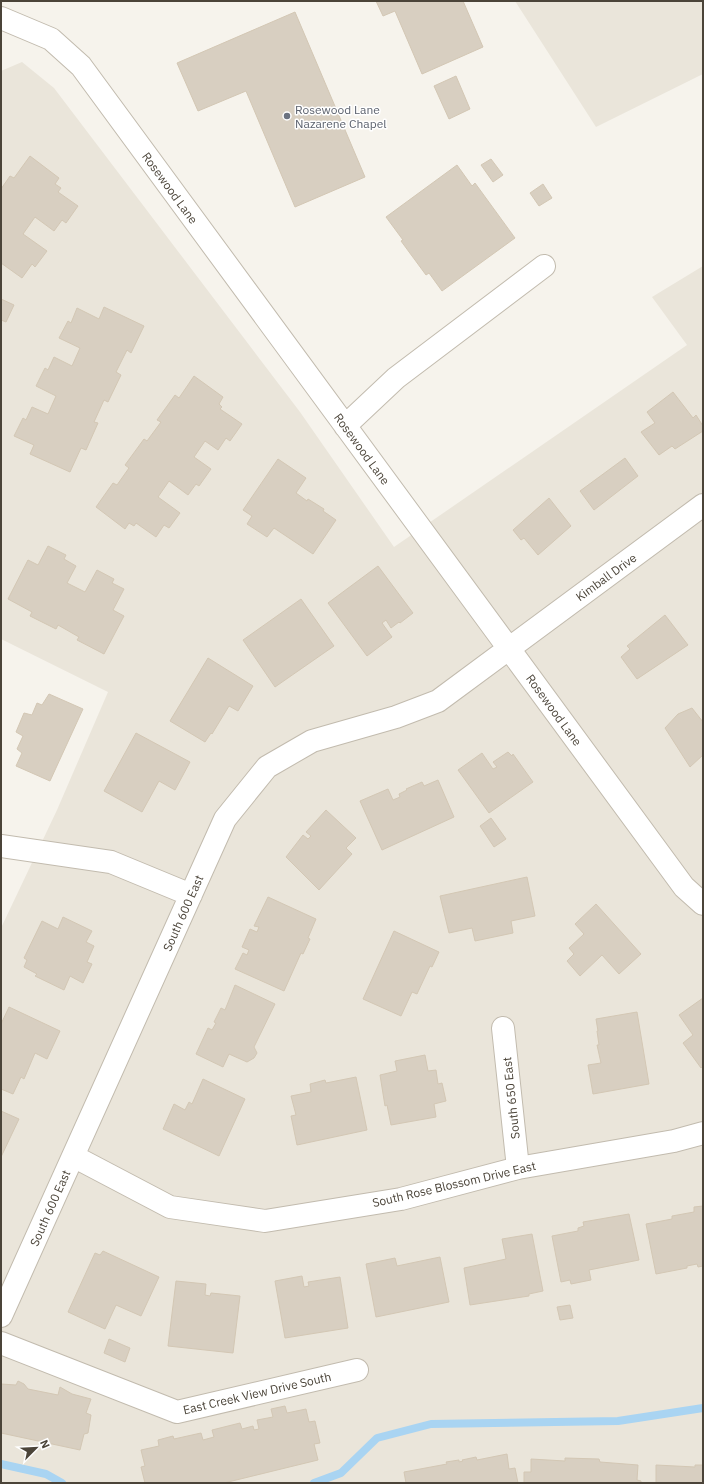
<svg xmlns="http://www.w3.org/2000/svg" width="704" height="1484" font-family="'IBM Plex Sans',sans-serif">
<rect width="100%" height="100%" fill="#f6f3ec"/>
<path fill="#eae5da" d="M515,1H703V74L596,127Z
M22,62L54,88L300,412L394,547L687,345L652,297L703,266V1483H1V928L57,810L108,692L1,639V71Z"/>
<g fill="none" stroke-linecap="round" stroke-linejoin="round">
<path stroke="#a9d4f2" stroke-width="8" d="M1,1464L46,1474L62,1483
M314,1483L341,1473L377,1438L431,1424L618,1421L703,1408"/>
</g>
<path fill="#d8cfc1" stroke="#d3c7b4" d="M376,1H463L483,47L422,74L395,11L383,16Z
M295,12L365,177L295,207L246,91L198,111L177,63Z
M456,76L470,109L449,119L434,86Z
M30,156L59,178L55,184L61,188L58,192L78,206L66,223L62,220L54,231L35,217L23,234L47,251L35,267L32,264L22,278L1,263V189L10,176L14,178Z
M491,159L503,175L493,182L481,165Z
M457,165L472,186L475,183L515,238L442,291L429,273L426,275L401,241L403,240L386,217Z
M543,184L552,198L539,206L530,193Z
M1,299L14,305L6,322L1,320Z
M104,307L144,326L131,353L127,350L116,372L121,375L108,402L104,400L94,422L98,423L86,450L81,448L70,472L30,454L34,445L14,436L23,418L26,420L32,407L48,414L56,396L36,386L45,368L48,370L54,357L72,366L80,348L59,338L68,321L71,323L77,308L99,319Z
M194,376L223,397L219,404L222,407L220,409L242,424L230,441L226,438L218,450L205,441L194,457L211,469L199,486L196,484L188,495L169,481L158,497L180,513L169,528L164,525L156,537L136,523L134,526L129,523L125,529L96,507L113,483L117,485L129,468L125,465L144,439L147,441L161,422L157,420L175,395L179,398Z
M673,392L693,418L696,415L703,426V431L675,449L672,446L659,455L641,432L655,423L647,412Z
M625,458L638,476L594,510L580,491Z
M278,459L306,478L296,493L307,501L308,499L324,509L323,511L336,520L313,554L274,528L267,537L247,524L252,516L243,510Z
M549,498L571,526L538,555L524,538L521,540L513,530Z
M48,546L66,555L64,559L76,566L67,583L85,592L97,570L114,579L112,583L124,589L113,610L124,616L104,654L77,640L79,637L58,625L56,629L30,616L32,612L8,599L28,560L38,565Z
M378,566L413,613L400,623L399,622L391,628L386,620L382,623L392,637L367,656L328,603Z
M301,599L334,646L275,687L243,640Z
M665,615L688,645L637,679L621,657L630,649L627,646Z
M208,658L253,686L238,711L229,706L212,734L211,733L205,742L170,721Z
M49,694L83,709L50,781L16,766L22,753L17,749L23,736L16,732L24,713L32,715L37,703L42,705Z
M692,708L703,722V755L690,767L665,728L678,714Z
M136,733L190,762L175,790L159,781L142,812L104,791Z
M508,752L512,756L513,754L533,782L489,813L458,770L482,753L493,769L497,767L493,762Z
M438,780L454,817L382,850L360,801L388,789L393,800L400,797L399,794L407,790L406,789L422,782L424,786Z
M326,810L356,838L346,848L352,854L319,890L286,857L303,835L308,839L311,836L306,832Z
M491,818L506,839L494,847L480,826Z
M527,877L535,916L511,921L513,933L475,941L472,928L449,933L440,896Z
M268,897L316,919L308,938L310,939L303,954L301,953L284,991L235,969L243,953L247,955L249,950L242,947L250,929L257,932L259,927L254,926Z
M596,904L641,954L619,974L602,955L580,976L567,961L574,954L569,948L584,934L575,924Z
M63,917L92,931L86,942L94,946L87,962L92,964L83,983L70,976L64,990L35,976L37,974L24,967L27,960L24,958L42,921L58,929Z
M394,931L439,952L432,967L430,966L417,994L412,992L401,1016L363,999Z
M235,985L275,1004L254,1047L257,1053L254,1058L247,1062L229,1054L223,1067L196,1054L208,1028L212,1030L216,1023L214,1022L221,1008L225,1010Z
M703,998V1066L701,1068L683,1043L693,1035L679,1015Z
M9,1007L60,1031L47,1059L35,1053L24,1079L21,1077L13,1094L1,1089V1024Z
M637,1012L649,1084L593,1094L588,1065L601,1063L597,1045H599L597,1031H598L596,1019Z
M425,1055L428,1071L436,1070L438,1084L442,1083L446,1101L434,1104L436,1117L391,1125L387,1105L385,1106L380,1075L397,1071L395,1061Z
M356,1077L367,1130L297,1145L291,1116L296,1115L291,1096L311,1092L310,1084L325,1080L326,1083Z
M203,1079L245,1099L219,1156L163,1129L174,1104L185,1110L189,1102L192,1104Z
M1,1111L19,1119L1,1157Z
M703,1206V1266L698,1267L697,1264L687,1266V1268L656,1274L646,1224L672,1219V1216L694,1212V1207Z
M629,1214L639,1260L589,1270L591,1280L571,1284L570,1280L561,1282L552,1236L578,1231V1228L584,1226L583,1222Z
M532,1234L543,1291L529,1294V1296L470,1305L464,1268L506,1259L502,1239Z
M103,1251L159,1277L141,1316L116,1305L105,1329L68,1312L95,1253L100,1255Z
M440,1257L449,1302L376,1317L366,1264L395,1258L397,1266Z
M302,1276L304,1287L309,1286L308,1282L340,1277L348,1328L285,1338L275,1281Z
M176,1281L206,1284L205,1295L210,1296L211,1293L240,1296L233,1353L168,1346Z
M570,1305L573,1318L560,1320L557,1307Z
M109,1339L130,1348L125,1362L104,1353Z
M18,1381L24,1384L28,1389L58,1395L60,1387L72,1394L91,1399L86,1413L91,1415L88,1433L84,1434L80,1450L1,1433V1384L16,1385Z
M285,1406L287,1413L306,1409L309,1422L315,1421L320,1443L314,1444L318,1460L224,1483H145L141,1467L145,1466L141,1450L159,1446L158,1440L173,1436L174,1439L201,1433L203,1440L214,1437L212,1430L240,1423L242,1429L253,1426L254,1430L259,1429L257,1420L273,1417L271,1409Z
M507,1454L509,1469L515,1468L518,1483H406L404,1472L447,1464L446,1462L459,1460V1462L463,1461L462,1460L476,1457L477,1460Z
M565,1458L599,1459L600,1462L638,1465L637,1480L641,1481V1483H524V1472H531V1459L565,1461Z
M656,1465L695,1467V1465H703V1483H649H656Z"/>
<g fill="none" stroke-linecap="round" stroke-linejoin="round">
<g stroke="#c2bbae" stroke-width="24">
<path id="minor" d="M1,18L51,39L81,66L684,887L703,904
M345,426L396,378L544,266
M1,846L111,862L191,895
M503,1028L518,1168
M73,1156L170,1207L265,1221L401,1199L518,1168L674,1141L703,1133
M1,1316L225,819L267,767L312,741L396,717L438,701L703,505
M1,1343L177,1412L357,1370"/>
</g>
<use href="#minor" stroke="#fff" stroke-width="22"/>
</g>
<circle fill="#6b7280" stroke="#fff" stroke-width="1.5" cx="287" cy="116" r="4"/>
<g text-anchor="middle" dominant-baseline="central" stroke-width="3" stroke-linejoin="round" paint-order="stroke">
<g font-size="12" fill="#5b616d" stroke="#fff" text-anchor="start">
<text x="295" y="109">Rosewood Lane<tspan x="295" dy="14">Nazarene Chapel</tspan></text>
</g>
<g font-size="12" fill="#4b4439" stroke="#fff">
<text transform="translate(170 188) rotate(54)">Rosewood Lane</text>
<text transform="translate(362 449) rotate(54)">Rosewood Lane</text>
<text transform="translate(606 577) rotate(-36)">Kimball Drive</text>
<text transform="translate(554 710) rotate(54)">Rosewood Lane</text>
<text transform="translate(183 913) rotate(-66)">South 600 East</text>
<text transform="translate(511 1098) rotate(-96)">South 650 East</text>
<text transform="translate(454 1184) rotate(-13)">South Rose Blossom Drive East</text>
<text transform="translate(50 1208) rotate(-66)">South 600 East</text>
<text transform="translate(257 1393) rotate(-13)">East Creek View Drive South</text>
</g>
</g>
<rect width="704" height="1484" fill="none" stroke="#4b4439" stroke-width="4"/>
<g transform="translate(36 1448) rotate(66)" stroke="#ffffff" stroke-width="3" paint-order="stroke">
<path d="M0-3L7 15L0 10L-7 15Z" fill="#4b4439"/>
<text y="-6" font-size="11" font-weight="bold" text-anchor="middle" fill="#4b4439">N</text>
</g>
</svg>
